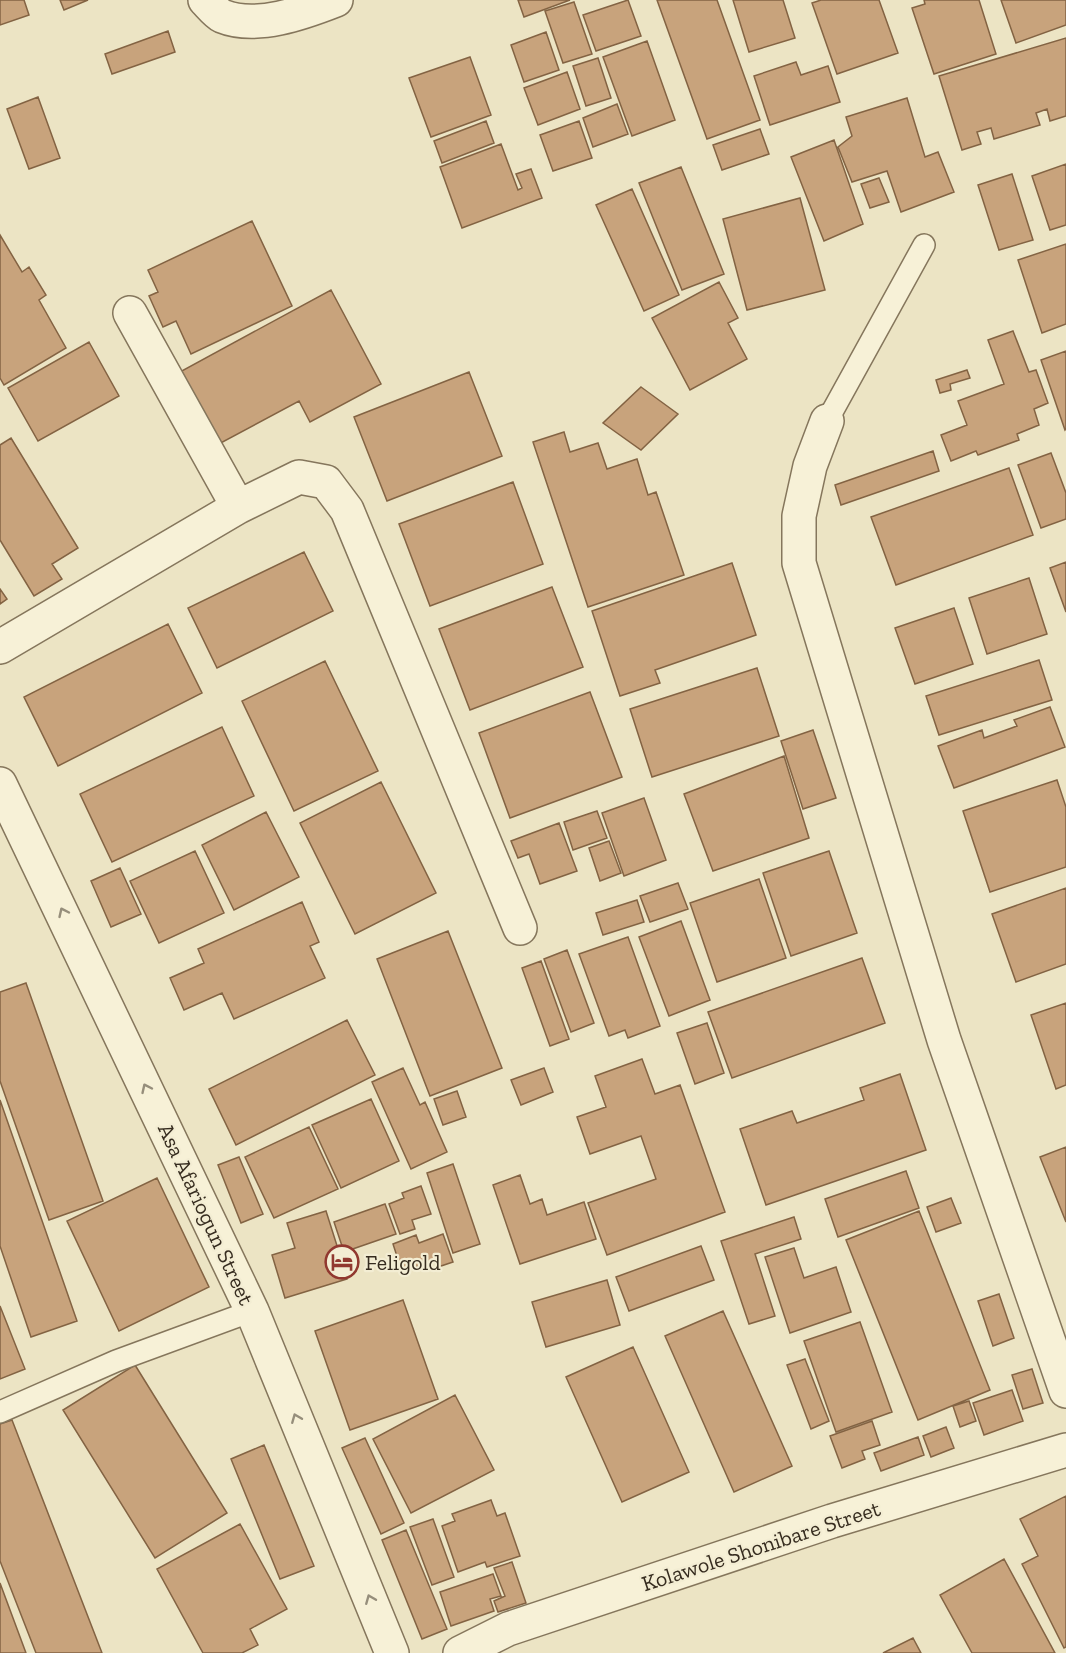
<svg xmlns="http://www.w3.org/2000/svg" width="1066" height="1653" font-family="'Zilla Slab',serif">
<rect width="100%" height="100%" fill="#ece4c4"/>
<path fill="#c8a37c" stroke="#836343" stroke-width="1.5" d="M0,0H24L29,15L0,25Z
M60,0H88L64,10Z
M518,0H570L524,17Z
M628,0L641,36L596,51L583,15Z
M657,0H717L760,120L707,139Z
M733,0H783L795,38L749,52Z
M821,0H879L898,53L837,74L812,3Z
M924,0H979L996,54L934,74L912,8L925,4Z
M1001,0H1066V25L1016,43Z
M574,2L592,54L563,63L545,11Z
M168,31L175,52L112,74L105,54Z
M546,32L559,70L524,82L511,45Z
M1066,38V116L1050,121L1047,109L1036,113L1040,125L994,139L991,128L977,132L981,144L962,150L939,76Z
M647,41L675,120L632,136L603,57Z
M470,57L491,115L431,137L409,78Z
M598,58L611,98L586,106L573,66Z
M796,62L801,75L828,66L840,102L770,125L754,76Z
M567,72L580,109L538,125L524,88Z
M38,97L60,158L29,169L7,109Z
M907,98L925,157L938,152L954,192L901,212L887,171L852,182L838,147L852,136L846,117Z
M617,104L628,134L593,147L583,118Z
M486,121L494,143L442,163L434,141Z
M579,121L592,158L553,171L540,135Z
M760,129L769,154L722,170L713,145Z
M834,140L863,224L824,241L791,157Z
M501,144L518,190L522,188L516,174L531,169L542,198L462,228L440,167Z
M1066,164V225L1050,230L1032,176Z
M681,167L724,274L682,290L639,183Z
M1012,174L1033,240L999,250L978,185Z
M879,178L889,202L870,208L861,184Z
M632,189L679,295L644,311L596,205Z
M800,198L825,290L747,310L723,219Z
M252,221L292,306L191,354L176,321L163,327L149,296L158,292L148,270Z
M0,235L22,272L29,267L46,295L39,300L66,348L4,385L0,378Z
M1066,244V324L1042,333L1018,260Z
M719,282L738,318L728,323L747,359L690,390L652,318Z
M331,290L381,384L310,422L299,401L217,445L178,373Z
M1013,331L1029,372L1036,370L1048,403L1034,409L1039,425L1017,434L1019,440L978,455L976,451L951,461L941,435L967,425L958,401L1004,384L988,340Z
M89,342L119,396L38,441L8,388Z
M1066,351V429L1065,430L1041,360Z
M967,370L970,378L950,384L951,390L940,393L936,380Z
M469,372L502,456L387,501L354,417Z
M641,387L678,414L641,450L603,423Z
M564,432L570,452L598,443L607,469L637,459L648,495L656,492L684,575L588,607L533,442Z
M11,438L78,548L52,564L62,579L34,596L0,540V445Z
M933,451L939,471L841,505L835,485Z
M1051,453L1066,493V519L1041,528L1018,465Z
M1009,468L1033,535L896,585L871,517Z
M513,482L543,564L430,606L399,524Z
M304,552L333,611L217,668L188,608Z
M1066,562V612L1050,568Z
M732,563L756,635L655,670L660,683L620,696L592,611Z
M1029,578L1047,634L987,654L969,598Z
M552,587L583,667L470,710L439,629Z
M0,589L7,599L0,604Z
M954,608L973,664L915,684L895,628Z
M168,624L202,693L58,766L24,697Z
M1039,660L1052,700L939,735L926,696Z
M325,661L378,771L294,811L242,701Z
M757,668L779,736L652,777L630,709Z
M590,692L622,777L510,818L479,733Z
M1050,707L1065,747L954,788L938,746L982,730L984,738L1017,726L1014,720Z
M222,727L254,796L112,862L80,794Z
M813,730L836,798L803,809L781,741Z
M784,756L809,838L713,871L684,794Z
M1057,780L1066,807V867L990,892L963,811Z
M381,782L436,893L355,934L300,823Z
M644,798L666,860L624,876L602,813Z
M597,811L607,838L573,850L564,822Z
M266,812L299,877L234,910L202,845Z
M559,823L577,871L540,884L529,854L518,858L511,841Z
M609,841L621,873L600,881L589,848Z
M195,851L224,913L159,943L130,881Z
M829,851L857,933L791,956L763,873Z
M120,868L141,914L111,927L91,881Z
M759,879L786,958L717,982L690,903Z
M678,883L688,909L650,922L640,896Z
M1066,888V964L1016,982L992,914Z
M637,900L644,922L603,935L596,913Z
M302,902L319,942L310,946L325,978L234,1019L222,993L184,1010L170,978L204,963L198,949Z
M681,921L710,1000L669,1016L639,937Z
M448,931L502,1068L430,1096L377,959Z
M628,937L660,1026L628,1038L625,1030L609,1036L579,954Z
M567,950L594,1023L571,1032L544,959Z
M862,958L885,1023L732,1078L708,1012Z
M541,961L569,1039L550,1046L522,968Z
M26,983L103,1201L49,1220L0,1081V992Z
M1066,1003V1085L1056,1089L1031,1015Z
M347,1020L375,1075L236,1145L209,1089Z
M707,1023L724,1073L695,1084L677,1033Z
M642,1059L655,1094L680,1085L725,1212L607,1255L588,1203L656,1179L641,1136L590,1154L577,1117L606,1107L595,1076Z
M403,1068L420,1105L425,1102L447,1152L411,1169L372,1082Z
M544,1068L553,1092L521,1105L511,1080Z
M900,1074L926,1150L766,1205L740,1129L792,1111L797,1123L864,1100L860,1088Z
M457,1091L466,1117L443,1125L434,1099Z
M371,1099L399,1161L341,1188L312,1125Z
M0,1100L77,1321L31,1337L0,1246Z
M309,1127L338,1189L274,1218L245,1157Z
M1066,1147V1222L1040,1157Z
M239,1157L263,1214L241,1223L218,1165Z
M453,1164L480,1244L453,1253L427,1173Z
M906,1171L919,1208L838,1237L825,1199Z
M520,1175L530,1204L542,1199L547,1215L584,1202L596,1239L520,1264L493,1185Z
M157,1178L209,1287L119,1331L67,1221Z
M421,1186L431,1214L412,1220L415,1229L400,1234L389,1204L404,1198L402,1193Z
M951,1198L961,1223L936,1232L927,1207Z
M385,1204L396,1234L344,1252L334,1222Z
M326,1211L339,1252L329,1255L333,1268L343,1265L347,1279L285,1298L272,1255L295,1248L287,1223Z
M919,1211L990,1390L918,1420L846,1240Z
M794,1217L801,1239L755,1254L775,1316L749,1324L721,1241Z
M443,1234L453,1262L438,1267L435,1260L402,1272L393,1244L416,1235L419,1243Z
M701,1246L714,1280L629,1311L616,1277Z
M794,1248L804,1278L836,1267L851,1312L790,1333L765,1257Z
M607,1280L620,1325L546,1347L532,1302Z
M999,1294L1014,1338L993,1346L978,1301Z
M403,1300L438,1399L350,1430L315,1331Z
M0,1306L25,1369L0,1379Z
M723,1311L792,1466L734,1492L665,1336Z
M860,1322L892,1412L836,1432L804,1341Z
M633,1347L689,1472L622,1502L566,1377Z
M805,1359L829,1421L811,1429L787,1365Z
M135,1365L227,1513L155,1558L63,1410Z
M1032,1369L1043,1403L1023,1409L1012,1375Z
M1012,1390L1023,1421L984,1435L973,1403Z
M455,1395L494,1470L411,1513L373,1439Z
M969,1401L976,1421L960,1427L953,1406Z
M12,1420L102,1653H36L0,1561V1424Z
M872,1421L880,1445L862,1451L865,1459L842,1468L830,1436Z
M946,1427L954,1448L931,1457L923,1436Z
M918,1437L924,1455L881,1471L874,1453Z
M365,1438L404,1523L381,1534L342,1448Z
M264,1445L314,1566L280,1579L231,1459Z
M1066,1496V1647L1064,1648L1022,1564L1038,1556L1020,1519Z
M491,1500L497,1516L505,1513L520,1556L487,1567L485,1562L458,1572L442,1526L455,1521L452,1514Z
M433,1519L454,1577L432,1585L410,1527Z
M240,1524L287,1609L250,1629L258,1645L242,1653H203L157,1569Z
M406,1530L447,1629L422,1639L382,1540Z
M1004,1559L1055,1653H972L940,1595Z
M512,1562L526,1603L498,1612L494,1601L505,1596L494,1568Z
M493,1574L501,1596L490,1599L494,1611L451,1626L440,1592Z
M0,1583L26,1653H0Z
M913,1638L921,1653H883Z"/>
<g fill="none" stroke-linecap="round" stroke-linejoin="round">
<g stroke="#85765c" stroke-width="24">
<path id="service" d="M827,421L924,245
M0,1412L116,1361L252,1311"/>
</g>
<g stroke="#85765c" stroke-width="36">
<path id="minor" d="M205,0C210,5 216,13 222,16C256,30 303,13 336,0
M130,313L238,507
M827,421L810,466L799,516V563L944,1040L1066,1391
M0,647L238,507L299,477L326,482L347,510L520,928
M460,1653L508,1629L832,1521L1066,1450"/>
</g>
<g stroke="#85765c" stroke-width="36">
<path id="tertiary" d="M0,784L252,1311L392,1653"/>
</g>
<use href="#service" stroke="#f7f1d7" stroke-width="21"/>
<use href="#minor" stroke="#f7f1d7" stroke-width="33"/>
<use href="#tertiary" stroke="#f7f1d7" stroke-width="33"/>
</g>
<defs><path id="oneway-chevron" d="M-2-3.5L2.5 0L-2 3.5" fill="none" stroke-width="1.6" stroke-linecap="round" stroke-linejoin="round" transform="scale(1.5)"/></defs>
<g stroke="#968e7b">
<use href="#oneway-chevron" transform="translate(63 912) rotate(-115)"/>
<use href="#oneway-chevron" transform="translate(146 1088) rotate(-115)"/>
<use href="#oneway-chevron" transform="translate(296 1418) rotate(-112)"/>
<use href="#oneway-chevron" transform="translate(370 1599) rotate(-112)"/>
</g>
<defs>
<g id="hotel-ring" transform="scale(1.725)"><circle r="9.5" fill="#f3edd3" stroke="#91382f" stroke-width="1.5"/><path d="M-6-4.5h1.5V1H6V5H4.5V3h-9V5H-6ZM-4 0a1.8 1.8 0 1 1 3.6 0ZM.5 0V-2.5h3Q6-2.5 6 0Z" fill="#91382f"/></g>
</defs>
<g fill-rule="evenodd">
<use href="#hotel-ring" x="342" y="1262"/>
</g>
<g text-anchor="middle" dominant-baseline="central" stroke-width="4.5" stroke-linejoin="round" paint-order="stroke">
<g font-size="22" fill="#362c1f" stroke="#f3edd3">
<text transform="translate(206 1214) rotate(65)">Asa Afariogun Street</text>
<text transform="translate(761 1546) rotate(-18)">Kolawole Shonibare Street</text>
</g>
<g font-size="22" fill="#362c1f" stroke="#f3edd3" text-anchor="start">
<text x="365" y="1262">Feligold</text>
</g>
</g>
</svg>
